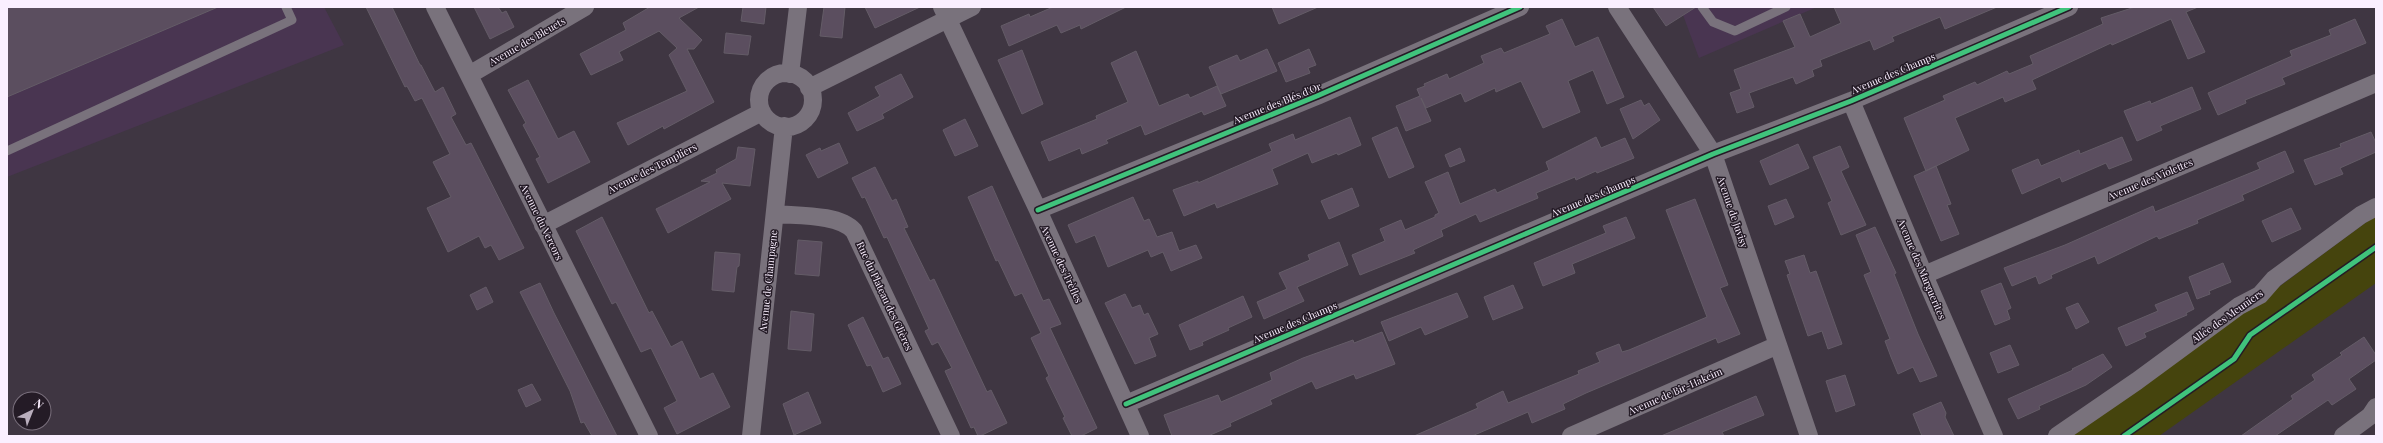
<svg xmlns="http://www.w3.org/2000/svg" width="2383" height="443" font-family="'Playfair Display',serif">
<rect width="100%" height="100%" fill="#3f3642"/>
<path fill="#493551" d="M7,7H324L344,45L7,177Z
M1680,7H1817L1699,58Z"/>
<path fill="#45440d" d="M2376,215V283L2159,436H2065L2272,292Z"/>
<path fill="#5b4e5f" stroke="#645c67" d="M7,7H218L7,97Z
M366,7H392L420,65H421L435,92L443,87L456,114L451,117L466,145L471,143L524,248L499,260L491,245L485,248L479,236L448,252L427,208L451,197L433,162L450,154L422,98L415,101L407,86L405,87Z
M474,7H498L502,13L506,11L514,27L490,39Z
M650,7H699L679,18L702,40L694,49H687L714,102L664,129L663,126L628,145L617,123L687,91L669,55L677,48L659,31L619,52L623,60L591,75L580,54L626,30L623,23Z
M743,7H766L764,24L741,21Z
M824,7H845L842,38L820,36Z
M865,7H920L875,28Z
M1053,7H1126L1081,29L1080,25L1061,33L1057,25L1009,46L1001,26L1029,14L1030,17Z
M1272,7H1318L1279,24Z
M1653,7H1696L1666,26Z
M1834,7H1997L1945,29L1940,17L1892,37L1894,41L1874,50L1870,40L1820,60L1822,66L1812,70L1814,76L1796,84L1793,77L1749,93L1754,107L1737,113L1730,93L1741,89L1734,70L1795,47L1783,21L1800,14L1810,37L1841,23Z
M2135,7H2198L2186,12L2205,52L2188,59L2171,19L2112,45L2111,43L2032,80L2036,89L2005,102L2003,97L1955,118L1969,150L1926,171L1904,118L1945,100L1943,96L1975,82L1977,85L2007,71L2009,74L2033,64L2030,56L2103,24L2101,18Z
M1562,19L1575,47L1598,37L1624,97L1607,104L1593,70L1568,81L1580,112L1543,128L1521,81L1496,92L1495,88L1465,102L1461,93L1426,108L1421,98L1431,121L1406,131L1396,106L1420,96L1417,89L1425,86L1424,84L1447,74L1449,79L1484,63L1481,56L1501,48L1504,53L1550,34L1546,26Z
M2355,19L2366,43L2282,78L2285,84L2245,100L2246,103L2218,115L2208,93L2292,56L2290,51L2331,35L2329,30Z
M726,33L751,36L748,55L724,53Z
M1267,49L1277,71L1221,94L1209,67L1237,55L1240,61Z
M1309,49L1316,65L1308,68L1310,73L1286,82L1278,63Z
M1022,50L1043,104L1022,114L998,60Z
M1136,51L1159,106L1188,94L1190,98L1217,86L1226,106L1204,115L1202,111L1145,135L1141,125L1106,140L1108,143L1082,154L1080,148L1049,161L1041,142L1097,119L1096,116L1128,102L1111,63Z
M901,74L913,97L882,114L884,118L857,131L848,113L880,96L875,87Z
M528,80L558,139L574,131L590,162L548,183L536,159L540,157L523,125L526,123L508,90Z
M2192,87L2201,109L2160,126L2162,130L2137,141L2124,111L2150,101L2151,104Z
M1641,100L1644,106L1649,103L1660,120L1633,139L1620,109Z
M1350,117L1361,145L1338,155L1337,153L1312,163L1308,153L1272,169L1278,184L1217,208L1215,203L1184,216L1173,190L1198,181V183L1272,151L1269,144L1293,134L1295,140Z
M965,119L978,146L955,156L943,130Z
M1397,127L1414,167L1389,178L1372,138Z
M2371,132L2376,143V152L2340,168L2343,174L2315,185L2304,160L2341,147L2340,144Z
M1596,137L1601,148L1625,138L1634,158L1597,173L1596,171L1576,180L1575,177L1536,193L1538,198L1480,222L1476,214L1441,230L1443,236L1413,250L1415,253L1360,275L1352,255L1385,241L1380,229L1401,220L1405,230L1435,217V215L1439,213L1425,182L1448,172L1460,204L1495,189L1497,193L1549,170L1546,162Z
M2122,137L2132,160L2109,169L2106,163L2062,182L2060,177L2022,194L2012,170L2038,159L2041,166L2079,150L2080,154Z
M839,143L848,163L818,178L806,155L820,148L821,151Z
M1798,144L1809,168L1770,185L1760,161Z
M1840,146L1849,167L1841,171L1866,225L1841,235L1828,203L1832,201L1813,157Z
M738,147L755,149L750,186L722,183L731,199L668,233L656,209L710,182L701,181L717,173L716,170L736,159Z
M1460,148L1465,161L1450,167L1445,155Z
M2285,151L2294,172L2242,195L2244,200L2197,220L2198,223L2159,239L2157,236L2098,264L2095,256L2051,275L2052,278L2039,284L2036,276L2012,286L2004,268L2065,245L2153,206L2155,212L2260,169L2257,163Z
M1936,166L1951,204L1947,205L1959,234L1941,241L1914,176Z
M875,167L892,201L896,199L908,227L904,228L930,281L934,279L987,392L991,390L1007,423L980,436H978L974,427L971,428L945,371L952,368L938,342L932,345L925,331L929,329L887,237L884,238L865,197L862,198L852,178Z
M992,186L1043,301L1049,299L1061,324L1050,328L1097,428L1081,436H1072L1063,418L1065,417L1046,378L1049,376L1031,338L1041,333L1022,293L1015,296L998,260L996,261L968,197Z
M1352,188L1359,206L1329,219L1321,201Z
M1133,197L1144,221L1149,219L1157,237L1172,232L1179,251L1196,245L1202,258L1171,271L1163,252L1151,257L1148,250L1108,267L1095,235L1076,243L1068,225Z
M1695,199L1728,285L1720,288L1740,334L1718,343L1716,338L1586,393L1563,404L1565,409L1532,423L1528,412L1472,436H1414L1478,408L1476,404L1503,391L1508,403L1579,374L1578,371L1600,362L1596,353L1619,344L1622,352L1629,350L1707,317L1666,210Z
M1786,199L1794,217L1775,225L1768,206Z
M2291,208L2301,229L2272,242L2262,221Z
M602,217L649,313L652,311L671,347L682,341L700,379L713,373L730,407L677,434L664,408L677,401L651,348L641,352L616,302L612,304L576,231Z
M1626,217L1635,238L1572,264L1575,273L1543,286L1534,263L1606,233L1603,226Z
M1875,227L1896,273L1894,274L1918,334L1937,376L1920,382L1913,367L1898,374L1891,357L1885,341L1890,339L1864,275L1871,272L1856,235Z
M798,240L822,242L819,276L795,274Z
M1339,242L1348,265L1297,287L1304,301L1264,319L1257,302L1287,289L1279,273L1310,260L1308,255Z
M715,252L740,254L739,266L737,267L734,292L712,290Z
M1804,255L1810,273L1816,271L1842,344L1828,349L1822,331L1808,336L1787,275L1790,274L1785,261Z
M2223,263L2231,282L2209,291L2210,294L2197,299L2189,277Z
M540,283L554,313L617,436H592L584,422L581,423L570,391L520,292Z
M2001,283L2011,308L2007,310L2010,319L1995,325L1981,291Z
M1513,285L1523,308L1493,320L1484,297Z
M486,287L493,302L477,310L470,295Z
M2187,292L2194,309L2186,313L2187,315L2144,333L2146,337L2126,346L2118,328L2158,311L2155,305Z
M1457,293L1468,317L1425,335L1421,327L1389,341L1381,322Z
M1125,294L1132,308L1140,305L1144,315L1148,313L1158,334L1149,338L1156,356L1135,364L1105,303Z
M1243,296L1252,317L1228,328L1229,330L1202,342L1203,345L1190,350L1179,325Z
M2078,303L2089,322L2076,329L2066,308Z
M791,311L814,314L811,351L788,349Z
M863,317L883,359L888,357L901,384L883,392L871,365L867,366L848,325Z
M1382,332L1395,364L1356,379L1354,374L1316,389L1312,381L1270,400L1272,404L1230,423L1231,426L1208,436H1172L1164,415L1218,395L1221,402L1272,380L1270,373L1303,358L1353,340L1354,343Z
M2364,337L2376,355V360L2349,379L2356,389L2332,405L2328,400L2275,436H2241L2293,399L2291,396L2315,380L2312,375L2342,355L2340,353Z
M2010,345L2019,365L1998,373L1990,353Z
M2103,354L2112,367L2086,385L2039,406L2040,409L2018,419L2008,399L2073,370L2072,369Z
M1845,375L1855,405L1836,412L1826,381Z
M532,384L541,400L526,407L518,390Z
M808,392L821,423L794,435L783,404Z
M1756,396L1764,415L1722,432L1724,436H1661Z
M1941,402L1946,413L1945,417L1954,436H1922L1913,414Z"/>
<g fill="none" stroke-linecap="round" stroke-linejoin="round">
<path stroke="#79727c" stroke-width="9" d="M1702,7L1713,22L1735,31L1786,7
M7,151L292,20L286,7"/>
<path stroke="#79727c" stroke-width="18" d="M435,7L649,436
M942,7L1038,210L1140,436
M1617,7L1713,154L1809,436
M759 100a27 27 0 1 1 54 0a27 27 0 1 1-54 0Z
M790,74L798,7
M469,75L585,7
M809,88L972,7
M1851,101L1924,275L1994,436
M1038,210L1317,96L1520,7
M776,214C798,216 839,214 854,231L951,436
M543,225L762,112
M1924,275L2376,83
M1126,404L1713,154L1851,101L2069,7
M751,436L784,126
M1571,436L1778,345
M2057,436L2137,381L2239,306L2260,295L2274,279L2361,215L2376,207
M2343,436L2370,416L2376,407"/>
<g stroke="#241b26" stroke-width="8">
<path id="cycleway" d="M1038,210L1317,96L1520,7
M1126,404L1713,154L1851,101L2069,7
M2124,436L2234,359L2250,335L2376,247"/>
</g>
<use href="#cycleway" stroke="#40c37c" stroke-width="5"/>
</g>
<g text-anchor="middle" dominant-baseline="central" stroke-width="3" stroke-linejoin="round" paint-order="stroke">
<g font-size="10" fill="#faefff" stroke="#241b26">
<text transform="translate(527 41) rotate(-30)">Avenue des Bleuets</text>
<text transform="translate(1893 73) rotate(-23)">Avenue des Champs</text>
<text transform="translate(1277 103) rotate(-22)">Avenue des Blés d'Or</text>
<text transform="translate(652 168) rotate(-27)">Avenue des Templiers</text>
<text transform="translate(2150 179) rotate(-23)">Avenue des Violettes</text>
<text transform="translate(1593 196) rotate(-23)">Avenue des Champs</text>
<text transform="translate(1733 212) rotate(71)">Avenue de Juvisy</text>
<text transform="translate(542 222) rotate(64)">Avenue du Vercors</text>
<text transform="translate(1062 264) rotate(65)">Avenue des Trèfles</text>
<text transform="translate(1922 269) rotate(67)">Avenue des Marguerites</text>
<text transform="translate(768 281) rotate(-84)">Avenue de Champagne</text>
<text transform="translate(885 296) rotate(65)">Rue du Plateau des Glières</text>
<text transform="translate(2227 316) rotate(-35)">Allée des Meuniers</text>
<text transform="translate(1295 322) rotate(-23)">Avenue des Champs</text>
<text transform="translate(1675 391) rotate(-24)">Avenue de Bir-Hakeim</text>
</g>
</g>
<rect width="2383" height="443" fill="none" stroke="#faefff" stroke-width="16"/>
<g transform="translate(32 411) rotate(43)"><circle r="19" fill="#241b26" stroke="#7a707d"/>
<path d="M0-3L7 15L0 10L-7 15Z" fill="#b9aebd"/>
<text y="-6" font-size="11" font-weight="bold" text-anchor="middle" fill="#faefff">N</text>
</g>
</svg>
